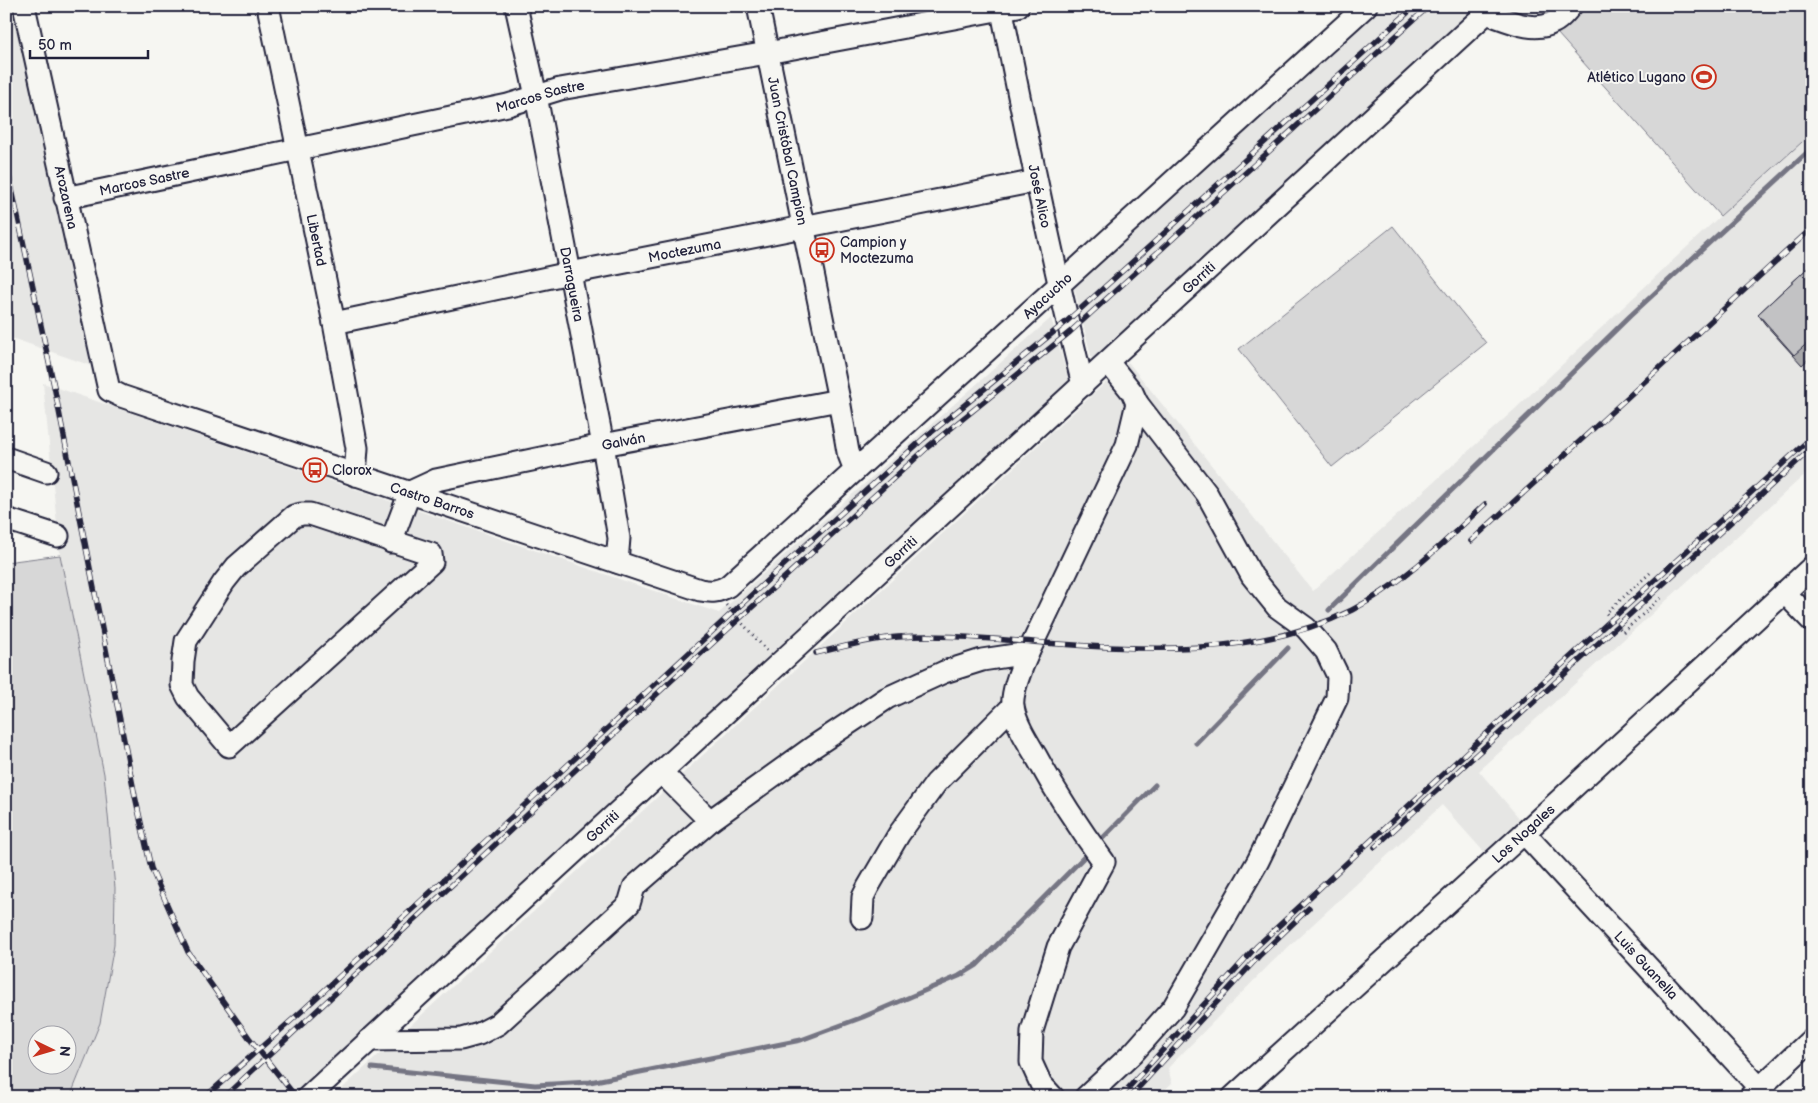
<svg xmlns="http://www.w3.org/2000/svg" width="1818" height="1103" font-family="'Balsamiq Sans',sans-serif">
<rect width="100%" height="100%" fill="#f6f6f2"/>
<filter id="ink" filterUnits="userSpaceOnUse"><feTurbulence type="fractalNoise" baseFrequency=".02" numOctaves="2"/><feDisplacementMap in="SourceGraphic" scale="10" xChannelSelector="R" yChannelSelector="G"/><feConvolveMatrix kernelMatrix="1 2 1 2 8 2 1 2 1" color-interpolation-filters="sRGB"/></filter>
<g filter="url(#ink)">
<path fill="#e6e6e4" d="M6,6H19L92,366L6,336Z
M1379,6H1480L1093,364L1074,287Z
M1812,133V468L1479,771L1520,819L1484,852L1442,805L1271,963L1168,1068L1172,1083L1157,1097H333L1128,362L1313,591L1514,410L1720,216Z
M1051,318L1069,382L291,1097H70L100,1023L114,945L115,888L104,774L60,555L43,383L719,613Z"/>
<path fill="#d7d7d7" stroke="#7c7c89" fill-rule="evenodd" d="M1533,6H1812V133L1720,216Z
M1393,226L1486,343L1332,467L1239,349Z
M60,555L104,774L115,888L114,945L100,1023L70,1097H6V562ZM38,1036H68V1066H38Z"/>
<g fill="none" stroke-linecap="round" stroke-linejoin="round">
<path stroke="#757583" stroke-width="5" d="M1329,610L1630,316L1812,148
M1196,743L1288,648
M1097,844L1155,785
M372,1068L535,1085L590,1082L801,1040L863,1017L959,976L977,965L1091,850"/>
<g stroke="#22223b" stroke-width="25">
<g id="minor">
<path id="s1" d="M24,6L109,390L121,396L700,590C712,592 718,592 728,586L1366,6"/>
<path id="s2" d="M268,6L334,323L357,448L355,475"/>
<path id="s3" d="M516,6L536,96L603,445L619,538L617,562"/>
<path id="s4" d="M758,6L839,400L848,452L855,470"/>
<path id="s5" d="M1001,6C1026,133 1052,260 1083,385"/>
<path d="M1486,13C1507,20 1534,34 1554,22C1561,19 1566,11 1571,6"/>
<path id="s6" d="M65,198L508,105L560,89L767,53L1018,6"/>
<path id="s7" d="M334,323L570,273L1036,181"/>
<path d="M6,458L46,472"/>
<path id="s8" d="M410,492L436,480L603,445L839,400"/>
<path d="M302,514H310L431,554L432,562L229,746L188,697L182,685L183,661L186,641L224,582L236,567L294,516Z"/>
<path d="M6,519L58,536"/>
<path d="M391,542L410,492"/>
<path d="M1784,592L1812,621"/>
<path d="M1028,653L1127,445L1137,403L1132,392L1108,362"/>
<path d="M661,772L710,821"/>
<path id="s9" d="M1524,833L1768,1097"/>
<path d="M862,918L863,897L868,887L899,834L936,783L1013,706"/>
<path d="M369,1040L461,1039L479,1034L498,1024L629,904L634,887L710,821L813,747L887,698L944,672L982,660L1028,653C1022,666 1011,693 1013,707C1016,724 1027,741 1036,756C1056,793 1079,828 1104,862L1058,947L1032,1031L1031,1062L1041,1084L1053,1097"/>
<path id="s10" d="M308,1097L1494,6"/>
<path d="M1086,1097L1133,1053L1173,1008L1258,861L1337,698L1338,676L1326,651L1306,628L1277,607L1252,576L1207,494L1137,403"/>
<path id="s11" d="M1233,1097L1524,833L1812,567"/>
<path d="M1750,1097L1812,1039"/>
</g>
</g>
<path stroke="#22223b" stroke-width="3" stroke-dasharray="1 4" stroke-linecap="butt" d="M1650,573L1606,613L1623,632L1662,597
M726,605L768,652"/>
<use href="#minor" stroke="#f6f6f2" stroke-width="21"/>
<g stroke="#22223b" stroke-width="5.5">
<path id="rail" d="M6,161L55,391L135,796L151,868L188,952L250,1039L296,1097
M1471,541L1812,228
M816,653C843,647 870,639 898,637C943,634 988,639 1033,642C1139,650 1254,659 1352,610C1403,584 1444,542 1485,504
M1375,847L1812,448
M205,1097L302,1011L786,563L923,439L1066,322L1415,6
M224,1097L672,680L929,446L1070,332L1429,6
M1120,1097L1256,947L1511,711L1812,437
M1130,1097L1260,955L1309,908"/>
</g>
<use href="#rail" stroke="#f6f6f2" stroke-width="4" stroke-dasharray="11" stroke-linecap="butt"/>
</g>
<path fill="#a7a7a9" stroke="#22223b" d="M1812,264V356L1802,365L1765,324L1758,314Z"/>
<path fill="#c2c2c4" stroke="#22223b" d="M1812,264V339L1794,355L1758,314Z"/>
</g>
<defs>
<g id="stadium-ring" transform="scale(1.25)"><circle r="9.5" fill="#f6f6f2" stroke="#c8321e" stroke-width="1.5"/><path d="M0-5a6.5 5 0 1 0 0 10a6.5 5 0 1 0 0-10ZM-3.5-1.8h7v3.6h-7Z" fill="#c8321e"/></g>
<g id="bus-ring" transform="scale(1.25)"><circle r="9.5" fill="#f6f6f2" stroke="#c8321e" stroke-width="1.5"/><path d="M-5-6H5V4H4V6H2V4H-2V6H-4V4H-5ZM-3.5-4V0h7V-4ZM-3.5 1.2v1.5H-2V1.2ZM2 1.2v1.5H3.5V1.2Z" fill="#c8321e"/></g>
</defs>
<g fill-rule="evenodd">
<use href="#stadium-ring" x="1704" y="77"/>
<use href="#bus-ring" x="822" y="250"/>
<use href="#bus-ring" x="315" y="470"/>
</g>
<g text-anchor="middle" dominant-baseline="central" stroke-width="4" stroke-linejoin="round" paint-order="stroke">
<g font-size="14" fill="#22223b" stroke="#f6f6f2" text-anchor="start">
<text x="1686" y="77" text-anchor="end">Atlético Lugano</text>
<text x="840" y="242">Campion y<tspan x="840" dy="16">Moctezuma</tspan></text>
<text x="332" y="470">Clorox</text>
</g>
<g font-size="14" fill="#22223b" stroke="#f6f6f2">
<text stroke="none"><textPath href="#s6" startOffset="486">Marcos Sastre</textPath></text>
<text stroke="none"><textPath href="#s4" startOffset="148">Juan Cristóbal Campion</textPath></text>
<text stroke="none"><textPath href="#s6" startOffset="81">Marcos Sastre</textPath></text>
<text stroke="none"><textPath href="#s5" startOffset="194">José Alico</textPath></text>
<text stroke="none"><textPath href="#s1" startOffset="196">Arozarena</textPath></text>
<text stroke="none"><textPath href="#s2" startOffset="239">Libertad</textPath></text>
<text stroke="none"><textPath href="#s7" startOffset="358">Moctezuma</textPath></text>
<text stroke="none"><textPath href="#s10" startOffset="1210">Gorriti</textPath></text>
<text stroke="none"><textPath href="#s3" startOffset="284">Darragueira</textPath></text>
<text stroke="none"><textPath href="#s1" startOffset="1478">Ayacucho</textPath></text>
<text stroke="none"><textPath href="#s8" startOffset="220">Galván</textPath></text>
<text stroke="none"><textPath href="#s1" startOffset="735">Castro Barros</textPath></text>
<text stroke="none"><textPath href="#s10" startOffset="805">Gorriti</textPath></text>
<text stroke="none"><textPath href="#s10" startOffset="400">Gorriti</textPath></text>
<text stroke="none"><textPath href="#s11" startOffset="392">Los Nogales</textPath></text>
<text stroke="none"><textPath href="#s9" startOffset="180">Luis Guanella</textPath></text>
</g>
</g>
<rect width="1818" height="1103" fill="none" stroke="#f6f6f2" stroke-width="25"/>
<rect x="12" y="12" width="1793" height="1078" fill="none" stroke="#22223b" stroke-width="2" filter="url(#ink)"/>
<g transform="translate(52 1050) rotate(95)"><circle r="24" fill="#f6f6f2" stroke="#a1a1a9"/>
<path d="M0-4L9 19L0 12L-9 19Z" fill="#c8321e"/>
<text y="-8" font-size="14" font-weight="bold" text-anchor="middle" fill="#22223b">N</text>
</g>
<path d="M30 50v8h118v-8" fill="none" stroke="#22223b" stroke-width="2.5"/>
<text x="38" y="50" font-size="15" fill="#22223b" stroke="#f6f6f2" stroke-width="4" paint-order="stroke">50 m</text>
</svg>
